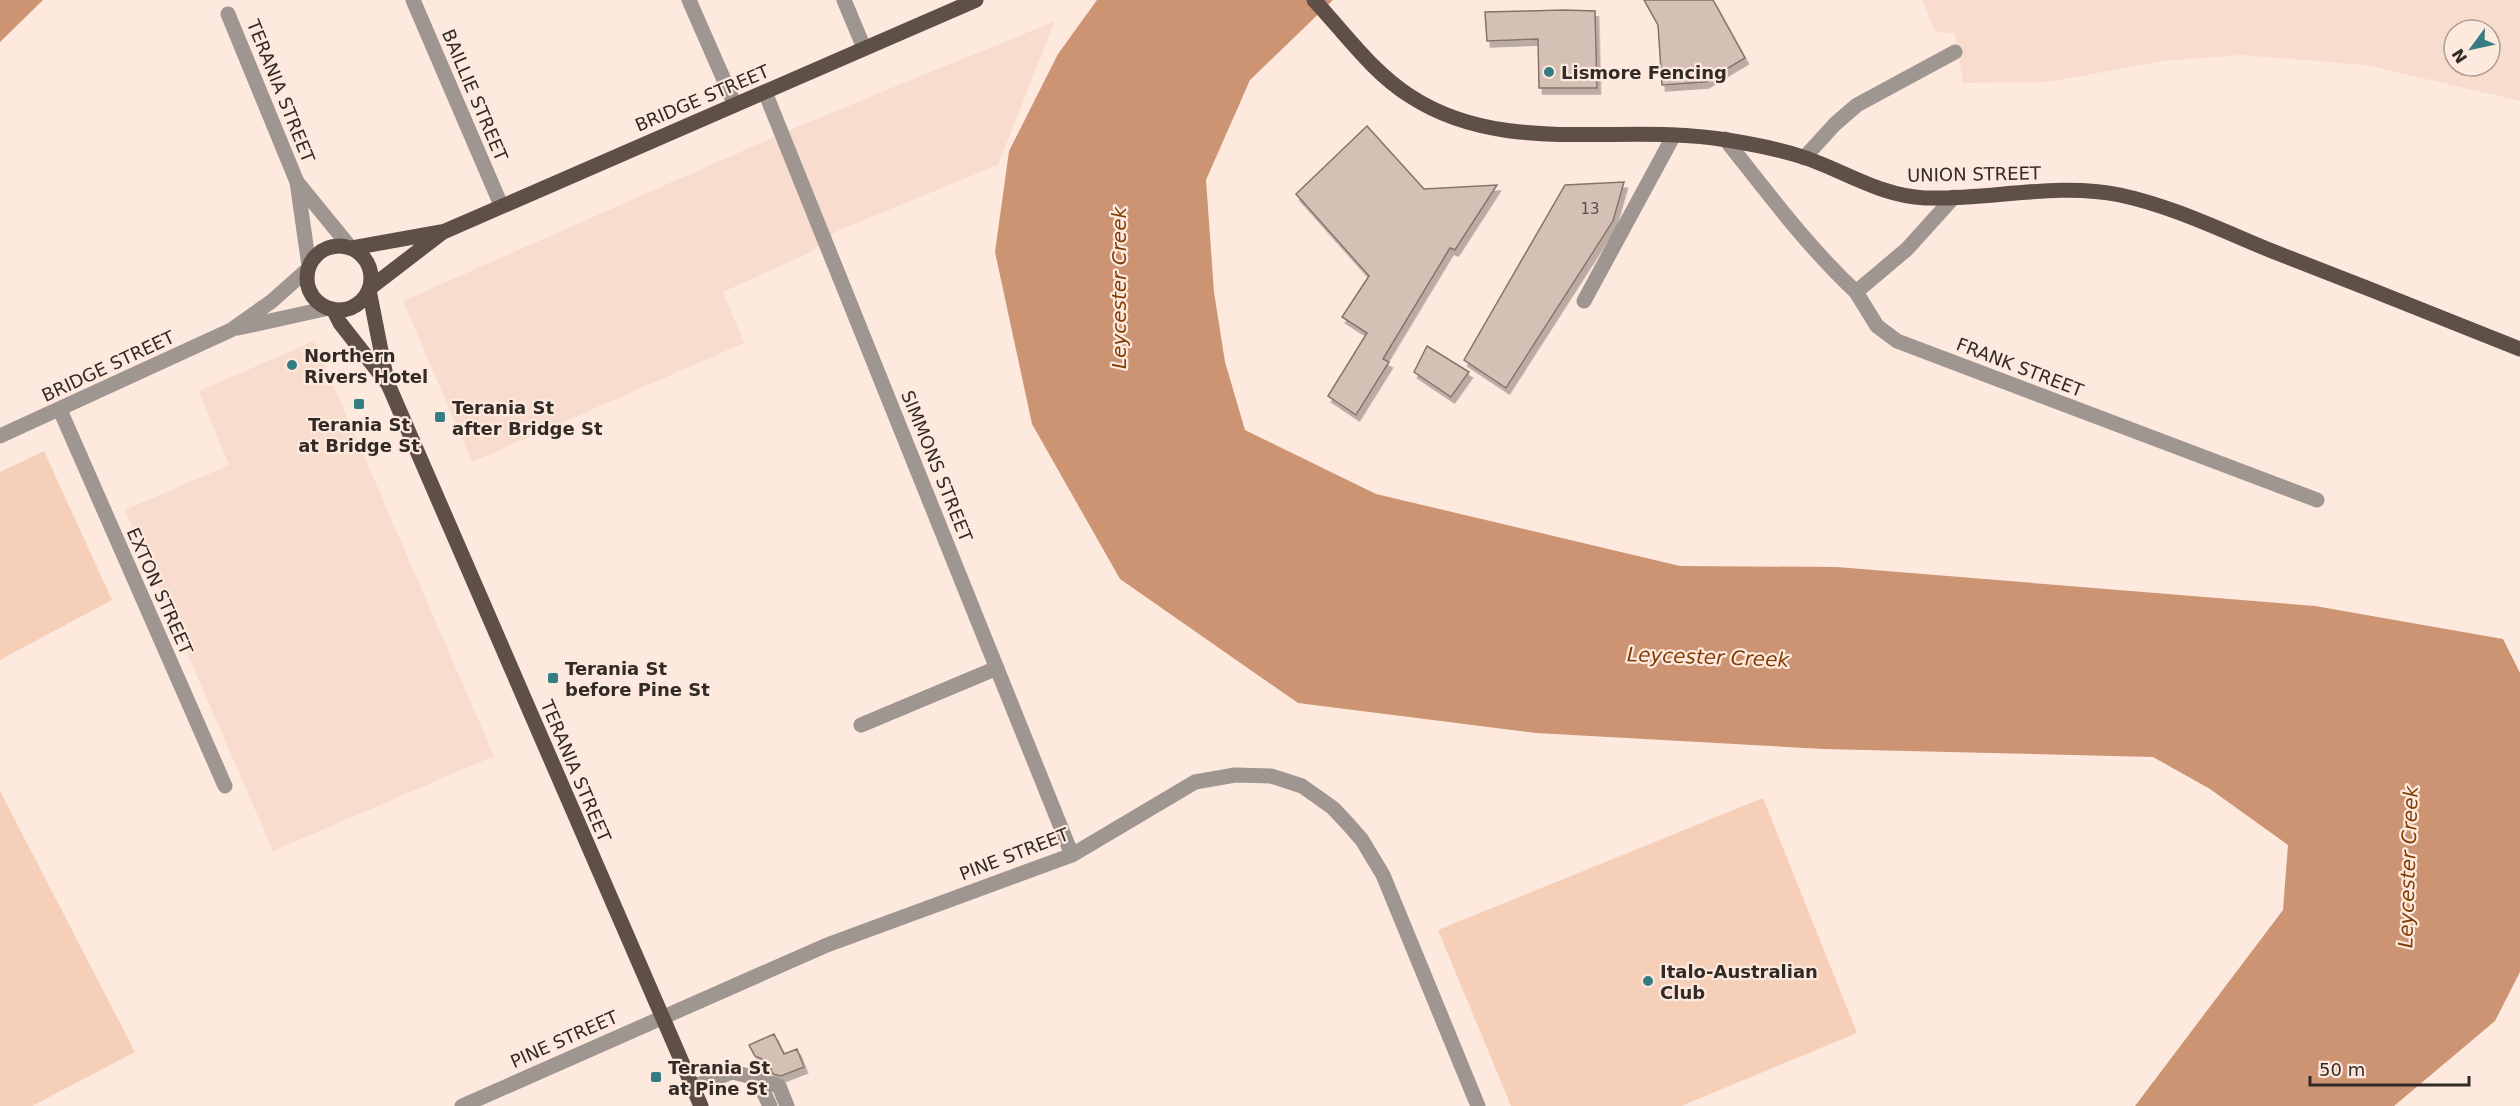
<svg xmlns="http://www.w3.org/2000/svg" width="2520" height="1106" font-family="'DejaVu Sans',sans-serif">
<defs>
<filter id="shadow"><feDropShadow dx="3.5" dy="6" stdDeviation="0" flood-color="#0004"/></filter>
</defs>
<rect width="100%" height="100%" fill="#fee9de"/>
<path fill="#f8dccd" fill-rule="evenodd" d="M1923,0H2520V101L2366,65L2241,55L2163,61L2048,82L1963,83L1955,33L1935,32ZM2454,30H2490V66H2454Z
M1055,21L998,165L839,230L809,253L723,292L744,343L472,462L403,301L799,126Z
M314,341L494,756L273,851L125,510L229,465L199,391Z"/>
<path fill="#f6cfb9" d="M44,451L112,600L0,660V472Z
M0,791L135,1052L32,1106H0Z
M1763,798L1857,1033L1681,1106H1511L1438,930Z"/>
<path fill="#cd9473" d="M0,0H43L0,42Z
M1097,0H1333L1250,80L1206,180L1214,292L1225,362L1245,430L1376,494L1680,566L1837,567L2315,606L2503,639L2520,673V972L2495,1021L2394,1106H2135L2283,910L2288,845L2210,789L2153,757L1823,749L1536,733L1298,703L1120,579L1032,424L995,252L1009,151L1058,54Z"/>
<path fill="#d4c0b4" stroke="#867369" stroke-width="1.5" filter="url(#shadow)" d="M1644,0H1713L1745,58L1705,82L1662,85L1658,25Z
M1564,10L1595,11L1597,88H1539L1538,39L1487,41L1485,12Z
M1367,126L1424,189L1497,185L1455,250L1450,248L1383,359L1389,362L1356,415L1328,396L1367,333L1342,317L1369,276L1296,194Z
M1624,182L1613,221L1506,388L1464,360L1565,185Z
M1427,346L1469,372L1451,397L1414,372Z
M774,1034L784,1054L797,1049L804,1067L781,1076L773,1074L768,1062L755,1056L749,1045Z"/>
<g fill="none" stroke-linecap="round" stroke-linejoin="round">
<path stroke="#9f9691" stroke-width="15" d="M413,0L501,205
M689,0L735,105
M844,0L864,48
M228,14L297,182L309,266
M765,92L1072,855
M1725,139C1767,192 1806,245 1856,292
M1804,158L1835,124L1857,105L1955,52
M297,182L350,247
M1954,197L1907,249L1856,292L1877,326L1897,341L2317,500
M1584,301L1674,135
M238,328L329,308
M60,410L225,786
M0,436L231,330L272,301L308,269
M861,725L997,668
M757,1078L770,1106
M693,1087L732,1072L757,1078L779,1086L787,1106
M462,1106L827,945L1072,855L1195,782L1235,775L1271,776L1302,786L1333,808L1348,824L1362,840L1383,875L1478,1106"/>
<path stroke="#5e4f47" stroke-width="15" d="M1314,0C1344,32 1372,72 1410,96C1505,158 1621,122 1727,140C1752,144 1779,149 1803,157C1845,171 1880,196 1925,198C1990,200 2056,182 2120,195C2172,206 2223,231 2272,251C2355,283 2437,316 2520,349
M307 278a32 32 0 1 1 64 0a32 32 0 1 1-64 0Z
M352,248L441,232
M370,288L443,232L976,0
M369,290L387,381
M333,309L340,323L388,384L701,1106"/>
</g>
<g fill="#347d82" stroke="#fee9de" stroke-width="2">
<circle cx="1549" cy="72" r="6"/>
<circle cx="292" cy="365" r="6"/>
<rect x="353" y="398" width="12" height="12" rx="3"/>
<rect x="434" y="411" width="12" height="12" rx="3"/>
<rect x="547" y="672" width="12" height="12" rx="3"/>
<circle cx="1648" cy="981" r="6"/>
<rect x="650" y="1071" width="12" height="12" rx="3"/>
</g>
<g text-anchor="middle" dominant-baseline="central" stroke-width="4.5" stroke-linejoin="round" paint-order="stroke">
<g font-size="15" fill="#5a5049">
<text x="1590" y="209">13</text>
</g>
<g font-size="18" font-weight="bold" fill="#312a25" stroke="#fee9de" text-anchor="start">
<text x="1561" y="72">Lismore Fencing</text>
<text x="304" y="355">Northern<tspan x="304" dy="21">Rivers Hotel</tspan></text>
<text x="452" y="407">Terania St<tspan x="452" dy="21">after Bridge St</tspan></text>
<text x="359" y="424" text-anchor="middle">Terania St<tspan x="359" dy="21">at Bridge St</tspan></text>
<text x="565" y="668">Terania St<tspan x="565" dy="21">before Pine St</tspan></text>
<text x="1660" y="971">Italo-Australian<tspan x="1660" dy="21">Club</tspan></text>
<text x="668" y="1067">Terania St<tspan x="668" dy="21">at Pine St</tspan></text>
</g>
<g font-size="18" fill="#312a25" stroke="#fee9de">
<text transform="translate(281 91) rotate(68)">TERANIA STREET</text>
<text transform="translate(475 95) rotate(67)">BAILLIE STREET</text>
<text transform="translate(702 98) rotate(-23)">BRIDGE STREET</text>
<text transform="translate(1974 174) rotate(-1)">UNION STREET</text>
<text transform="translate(108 366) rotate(-25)">BRIDGE STREET</text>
<text transform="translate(2020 367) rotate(21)">FRANK STREET</text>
<text transform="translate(937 466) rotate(68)">SIMMONS STREET</text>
<text transform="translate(160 591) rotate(66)">EXTON STREET</text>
<text transform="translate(576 771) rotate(67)">TERANIA STREET</text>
<text transform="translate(1014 854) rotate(-21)">PINE STREET</text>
<text transform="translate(564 1039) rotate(-24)">PINE STREET</text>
</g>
<g font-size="20" font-style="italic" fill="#823c03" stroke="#fee9de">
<text transform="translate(1119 288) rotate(-90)">Leycester Creek</text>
<text transform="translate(1708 657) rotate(2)">Leycester Creek</text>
<text transform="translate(2408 867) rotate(-88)">Leycester Creek</text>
</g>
</g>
<g transform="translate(2472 48) rotate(237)"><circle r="28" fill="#fee9de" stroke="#ac9d94" stroke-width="1.5"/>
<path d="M0-4.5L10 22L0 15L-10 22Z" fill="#347d82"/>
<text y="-9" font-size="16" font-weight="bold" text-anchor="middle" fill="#312a25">N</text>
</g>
<path d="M2310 1076v9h159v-9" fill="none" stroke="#312a25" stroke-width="3"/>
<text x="2319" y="1076" font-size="18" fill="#312a25" stroke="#fee9de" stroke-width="4.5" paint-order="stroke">50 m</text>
</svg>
